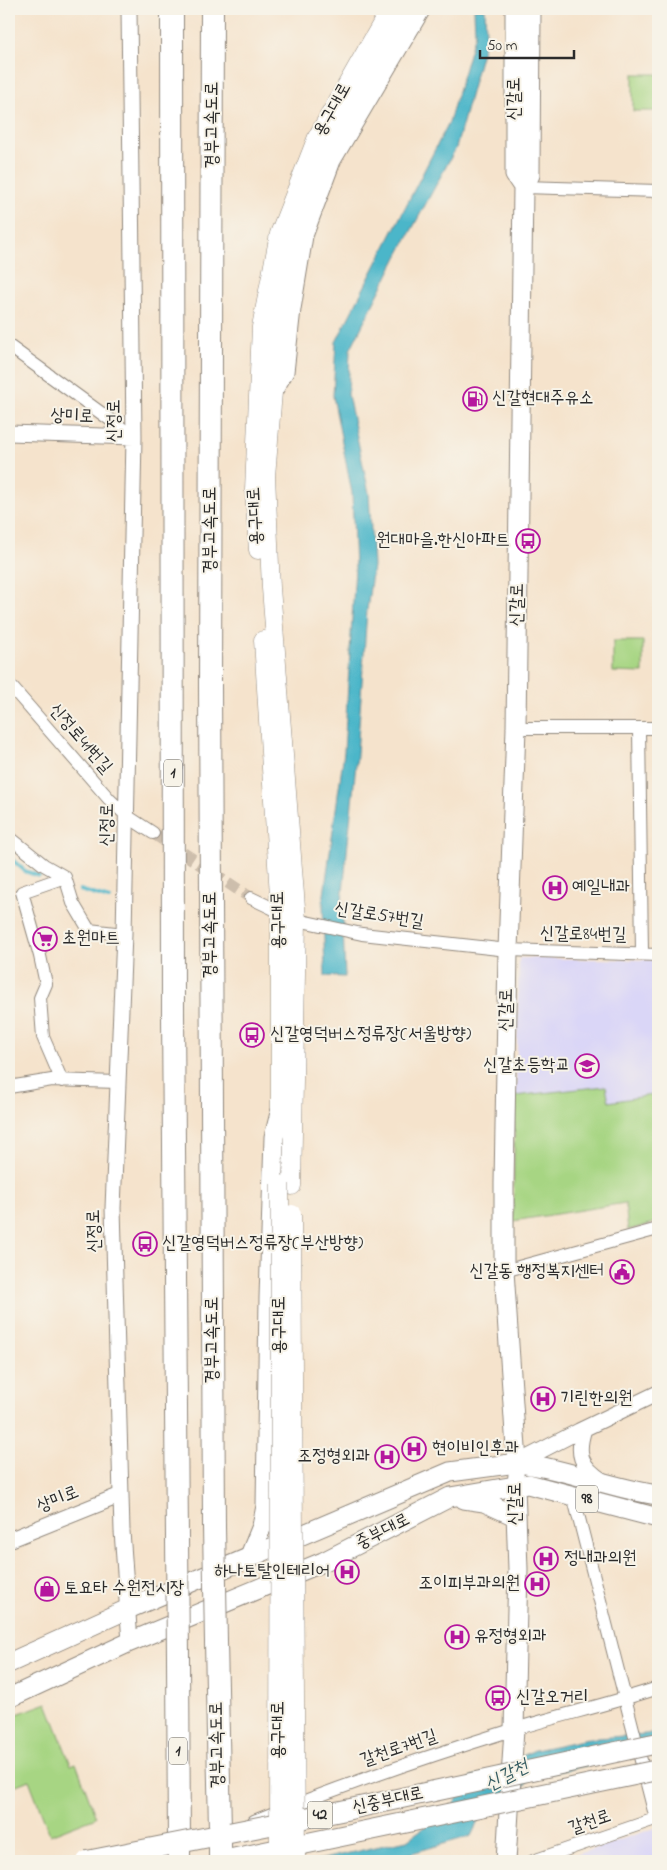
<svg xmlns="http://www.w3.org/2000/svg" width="667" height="1870" font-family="'Indie Flower','Poor Story',sans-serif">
<rect width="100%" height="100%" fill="#f7f3e8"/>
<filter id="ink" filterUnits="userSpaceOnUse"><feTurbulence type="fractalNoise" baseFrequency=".02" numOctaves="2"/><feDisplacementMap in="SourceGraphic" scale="10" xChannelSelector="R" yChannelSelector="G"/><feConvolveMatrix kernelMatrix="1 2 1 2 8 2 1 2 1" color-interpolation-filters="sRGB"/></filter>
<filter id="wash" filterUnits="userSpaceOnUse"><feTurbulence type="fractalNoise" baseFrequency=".0096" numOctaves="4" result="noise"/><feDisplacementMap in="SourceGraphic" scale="20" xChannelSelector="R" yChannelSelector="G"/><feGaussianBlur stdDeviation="1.12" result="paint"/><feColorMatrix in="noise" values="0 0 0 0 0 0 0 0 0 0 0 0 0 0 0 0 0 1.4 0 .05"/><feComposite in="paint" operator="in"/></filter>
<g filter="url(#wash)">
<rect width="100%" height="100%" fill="#f5e3cc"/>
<path fill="#dad6f7" d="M519,958L658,960V1222L628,1230L625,1203L513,1221Z
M658,1827V1861H558Z"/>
<path fill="#a7d583" stroke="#698057" d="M633,74H658V111H633Z
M613,641H643V673L613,672Z
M606,1086L609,1102L658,1094V1222L628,1230L625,1203L513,1221L515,1096Z
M47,1703L71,1765L76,1763L96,1817L50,1835L29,1780L9,1788V1717Z"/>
<path fill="#4bb6c9" stroke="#3b707a" d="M474,9H485L486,37L456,148L397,257L350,350L348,395L369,493L373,566L367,610L357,754L342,901L345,977L325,976L323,902L344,752L355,568L352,493L333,396L336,342L449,122L475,34Z
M658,1733V1750L530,1778L518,1795L487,1803L471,1836L384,1861H314L407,1840L452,1807L470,1778L497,1768L535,1750L588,1739Z"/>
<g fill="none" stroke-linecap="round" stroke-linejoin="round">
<path stroke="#4bb6c9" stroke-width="4" d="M9,857L25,871L39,876
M80,890L109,899"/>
</g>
</g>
<g filter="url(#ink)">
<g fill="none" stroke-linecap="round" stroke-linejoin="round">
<path stroke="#cdbeac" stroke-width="12" stroke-dasharray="12 6" stroke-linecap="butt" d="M153,833L251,898"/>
<g stroke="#90877c" stroke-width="14">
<path id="minor" d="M523,187L658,191
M9,346L134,437
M9,684L109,799L127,816L153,833
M516,728H658
M639,728L642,953
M9,837L44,865L65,877L73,903L89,930L124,934
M251,898L297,920L362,934L508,950L658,955
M62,1081L43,1037L40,998L46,984L40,956L22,892L65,877
M9,1087L52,1080L118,1082
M504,1271L658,1229
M573,1495L656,1819
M254,1821C338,1787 425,1757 512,1730C561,1715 610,1704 658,1688
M157,1861L182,1851
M533,1861L658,1818"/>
</g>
<g stroke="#90877c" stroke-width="17">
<path id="tertiary" d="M129,9L134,437L124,934L113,1208L122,1531L130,1642
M273,394L286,372L293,309L305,236L333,161L423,9
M9,433L134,437
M584,1429C576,1454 580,1466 603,1481
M515,1486L517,1463L579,1431L658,1393
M9,1540L121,1495"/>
</g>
<g stroke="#90877c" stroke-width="19">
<path id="secondary" d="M258,550L254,490L261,327L279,234L317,137L390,9
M263,640L280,912V1126
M292,1186L297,920L271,588L266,476L280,308L293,233L321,157L410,9"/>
</g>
<g stroke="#90877c" stroke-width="21">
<path id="primary" d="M515,9V175L523,187
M517,1463L504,1271V1183L508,950L516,728L523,187L530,175L531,9
M464,1499L484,1502L515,1516
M249,1558L262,1526L266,1506L269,1298L274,1137L280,1113
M9,1663L128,1609L450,1472L517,1463C565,1468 610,1488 658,1495
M9,1698L130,1642L323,1562L450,1497L528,1484L658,1518
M506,1861L514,1729L518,1569L515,1486"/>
</g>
<g stroke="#90877c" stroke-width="24">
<path id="motorway" d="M172,9L173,1015L177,1538
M212,9L210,685L214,1526
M216,1642L220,1829
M178,1658L179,1845"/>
</g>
<use href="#minor" stroke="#fff" stroke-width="12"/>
<use href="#tertiary" stroke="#fff" stroke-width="15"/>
<use href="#secondary" stroke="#fff" stroke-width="18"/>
<use href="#primary" stroke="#fff" stroke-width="19"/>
<use href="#motorway" stroke="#fff" stroke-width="22"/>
<g stroke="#90877c" stroke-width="19" stroke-linecap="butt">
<path id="secondary-bridge" d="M292,1214L296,1861
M279,1861L280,1184"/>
</g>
<g stroke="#90877c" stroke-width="22" stroke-linecap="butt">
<path id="trunk-bridge" d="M87,1861L341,1811L658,1743
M222,1861L658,1770"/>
</g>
<g stroke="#90877c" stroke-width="24" stroke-linecap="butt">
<path id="motorway-bridge" d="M214,1526L216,1642
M177,1538L178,1658
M220,1829V1861
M179,1845V1861"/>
</g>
<use href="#secondary-bridge" stroke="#fff" stroke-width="18"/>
<use href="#trunk-bridge" stroke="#fff" stroke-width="20"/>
<use href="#motorway-bridge" stroke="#fff" stroke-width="22"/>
</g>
</g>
<defs>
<g id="fuel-ring" transform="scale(1.25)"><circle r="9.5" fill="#f7f3e8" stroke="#b5179e" stroke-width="1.5"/><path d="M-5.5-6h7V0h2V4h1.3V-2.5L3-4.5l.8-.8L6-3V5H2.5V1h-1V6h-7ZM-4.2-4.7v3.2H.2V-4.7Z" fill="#b5179e"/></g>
<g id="bus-ring" transform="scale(1.25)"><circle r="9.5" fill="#f7f3e8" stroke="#b5179e" stroke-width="1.5"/><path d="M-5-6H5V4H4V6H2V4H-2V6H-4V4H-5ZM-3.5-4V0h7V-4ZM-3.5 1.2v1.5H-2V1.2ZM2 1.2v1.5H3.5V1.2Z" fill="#b5179e"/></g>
<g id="hospital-ring" transform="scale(1.25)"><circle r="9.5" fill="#f7f3e8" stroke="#b5179e" stroke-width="1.5"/><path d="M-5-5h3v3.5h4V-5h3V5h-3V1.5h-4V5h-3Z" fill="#b5179e"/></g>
<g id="supermarket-ring" transform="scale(1.25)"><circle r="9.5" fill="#f7f3e8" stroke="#b5179e" stroke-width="1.5"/><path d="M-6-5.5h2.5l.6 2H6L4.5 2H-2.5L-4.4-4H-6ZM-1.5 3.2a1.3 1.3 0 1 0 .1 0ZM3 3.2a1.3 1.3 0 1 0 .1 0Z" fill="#b5179e"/></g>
<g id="school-ring" transform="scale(1.25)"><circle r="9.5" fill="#f7f3e8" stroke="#b5179e" stroke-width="1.5"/><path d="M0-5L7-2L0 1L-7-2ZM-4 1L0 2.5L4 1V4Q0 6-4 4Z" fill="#b5179e"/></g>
<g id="civic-ring" transform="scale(1.25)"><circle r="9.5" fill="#f7f3e8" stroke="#b5179e" stroke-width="1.5"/><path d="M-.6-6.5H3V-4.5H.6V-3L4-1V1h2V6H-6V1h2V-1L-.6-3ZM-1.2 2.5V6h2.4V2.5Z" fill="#b5179e"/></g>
<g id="shop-ring" transform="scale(1.25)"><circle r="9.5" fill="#f7f3e8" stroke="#b5179e" stroke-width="1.5"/><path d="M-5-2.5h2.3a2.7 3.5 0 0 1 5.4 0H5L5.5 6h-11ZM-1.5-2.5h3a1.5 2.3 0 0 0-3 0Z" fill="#b5179e"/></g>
</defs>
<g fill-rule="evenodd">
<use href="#fuel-ring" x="475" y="399"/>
<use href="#bus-ring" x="528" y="541"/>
<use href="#hospital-ring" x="555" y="888"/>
<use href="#supermarket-ring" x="45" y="939"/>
<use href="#bus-ring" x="252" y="1035"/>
<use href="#school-ring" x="587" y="1066"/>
<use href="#bus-ring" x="145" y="1244"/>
<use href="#civic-ring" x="622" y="1272"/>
<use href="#hospital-ring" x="543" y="1399"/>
<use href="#hospital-ring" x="414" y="1449"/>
<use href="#hospital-ring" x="387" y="1457"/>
<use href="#hospital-ring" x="546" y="1559"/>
<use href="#hospital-ring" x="347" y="1572"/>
<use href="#hospital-ring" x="537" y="1584"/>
<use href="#shop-ring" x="47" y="1589"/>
<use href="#hospital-ring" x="457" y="1637"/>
<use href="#bus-ring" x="498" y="1698"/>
</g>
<g text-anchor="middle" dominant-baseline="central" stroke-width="4" stroke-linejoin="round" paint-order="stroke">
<g fill="#f7f3e8" stroke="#686764" stroke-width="1">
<rect x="164" y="759.5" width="18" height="27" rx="4"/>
<rect x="576" y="1485.5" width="22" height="27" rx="4"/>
<rect x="169" y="1737.5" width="18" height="27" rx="4"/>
<rect x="307.5" y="1801.5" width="25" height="27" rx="4"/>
</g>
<g font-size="16" font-weight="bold" fill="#2b2b2b">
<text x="173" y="773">1</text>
<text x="587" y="1499">98</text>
<text x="178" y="1751">1</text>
<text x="320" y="1815">42</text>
</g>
<g font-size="18" fill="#2b2b2b" stroke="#f7f3e8">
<text transform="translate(515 99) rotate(-90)">신갈로</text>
<text transform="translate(333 110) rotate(-61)">용구대로</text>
<text transform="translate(213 125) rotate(-90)">경부고속도로</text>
<text transform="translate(72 417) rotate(2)">상미로</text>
<text transform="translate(115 421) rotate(-90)">신정로</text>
<text transform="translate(256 516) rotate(-93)">용구대로</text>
<text transform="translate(211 530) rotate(-90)">경부고속도로</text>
<text transform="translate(518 605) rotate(-89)">신갈로</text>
<text transform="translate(80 739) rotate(49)">신정로41번길</text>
<text transform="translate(108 825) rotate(-89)">신정로</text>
<text transform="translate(379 916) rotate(9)">신갈로57번길</text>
<text transform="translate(279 920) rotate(-91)">용구대로</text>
<text transform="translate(211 935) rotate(-90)">경부고속도로</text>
<text transform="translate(583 935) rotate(1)">신갈로84번길</text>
<text transform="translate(507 1010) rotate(-89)">신갈로</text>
<text transform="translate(95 1231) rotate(-91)">신정로</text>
<text transform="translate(280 1325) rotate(-90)">용구대로</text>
<text transform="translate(213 1340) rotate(-90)">경부고속도로</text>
<text transform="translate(58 1500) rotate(-22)">상미로</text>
<text transform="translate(516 1504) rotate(-90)">신갈로</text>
<text transform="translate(383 1532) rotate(-27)">중부대로</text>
<text transform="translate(279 1730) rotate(-90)">용구대로</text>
<text transform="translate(218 1745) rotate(-91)">경부고속도로</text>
<text transform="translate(399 1749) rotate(-19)">갈천로7번길</text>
<text transform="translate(388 1801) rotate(-12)">신중부대로</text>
<text transform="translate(590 1823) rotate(-19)">갈천로</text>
</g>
<g font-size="18" fill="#2b2b2b" stroke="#f7f3e8" text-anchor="start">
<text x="492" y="399">신갈현대주유소</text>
<text x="510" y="541" text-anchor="end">원대마을.한신아파트</text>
<text x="572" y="888">예일내과</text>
<text x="62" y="939">초원마트</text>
<text x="270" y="1035">신갈영덕버스정류장(서울방향)</text>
<text x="570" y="1066" text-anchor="end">신갈초등학교</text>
<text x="162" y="1244">신갈영덕버스정류장(부산방향)</text>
<text x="604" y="1272" text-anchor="end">신갈동 행정복지센터</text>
<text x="560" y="1399">기린한의원</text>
<text x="432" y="1449">현이비인후과</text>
<text x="370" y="1457" text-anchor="end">조정형외과</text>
<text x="564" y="1559">정내과의원</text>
<text x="330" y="1572" text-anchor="end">하나토탈인테리어</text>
<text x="520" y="1584" text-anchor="end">조이피부과의원</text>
<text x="64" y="1589">토요타 수원전시장</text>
<text x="474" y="1637">유정형외과</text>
<text x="516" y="1698">신갈오거리</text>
</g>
<g font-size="19" font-style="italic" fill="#365c62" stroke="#f7f3e8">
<text transform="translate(507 1776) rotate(-27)">신갈천</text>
</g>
</g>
<rect width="667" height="1870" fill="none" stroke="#f7f3e8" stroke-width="30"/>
<path d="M480 50v8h94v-8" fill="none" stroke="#2b2b2b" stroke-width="2.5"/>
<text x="487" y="50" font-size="15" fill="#2b2b2b" stroke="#f7f3e8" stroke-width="4" paint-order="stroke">50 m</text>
</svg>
